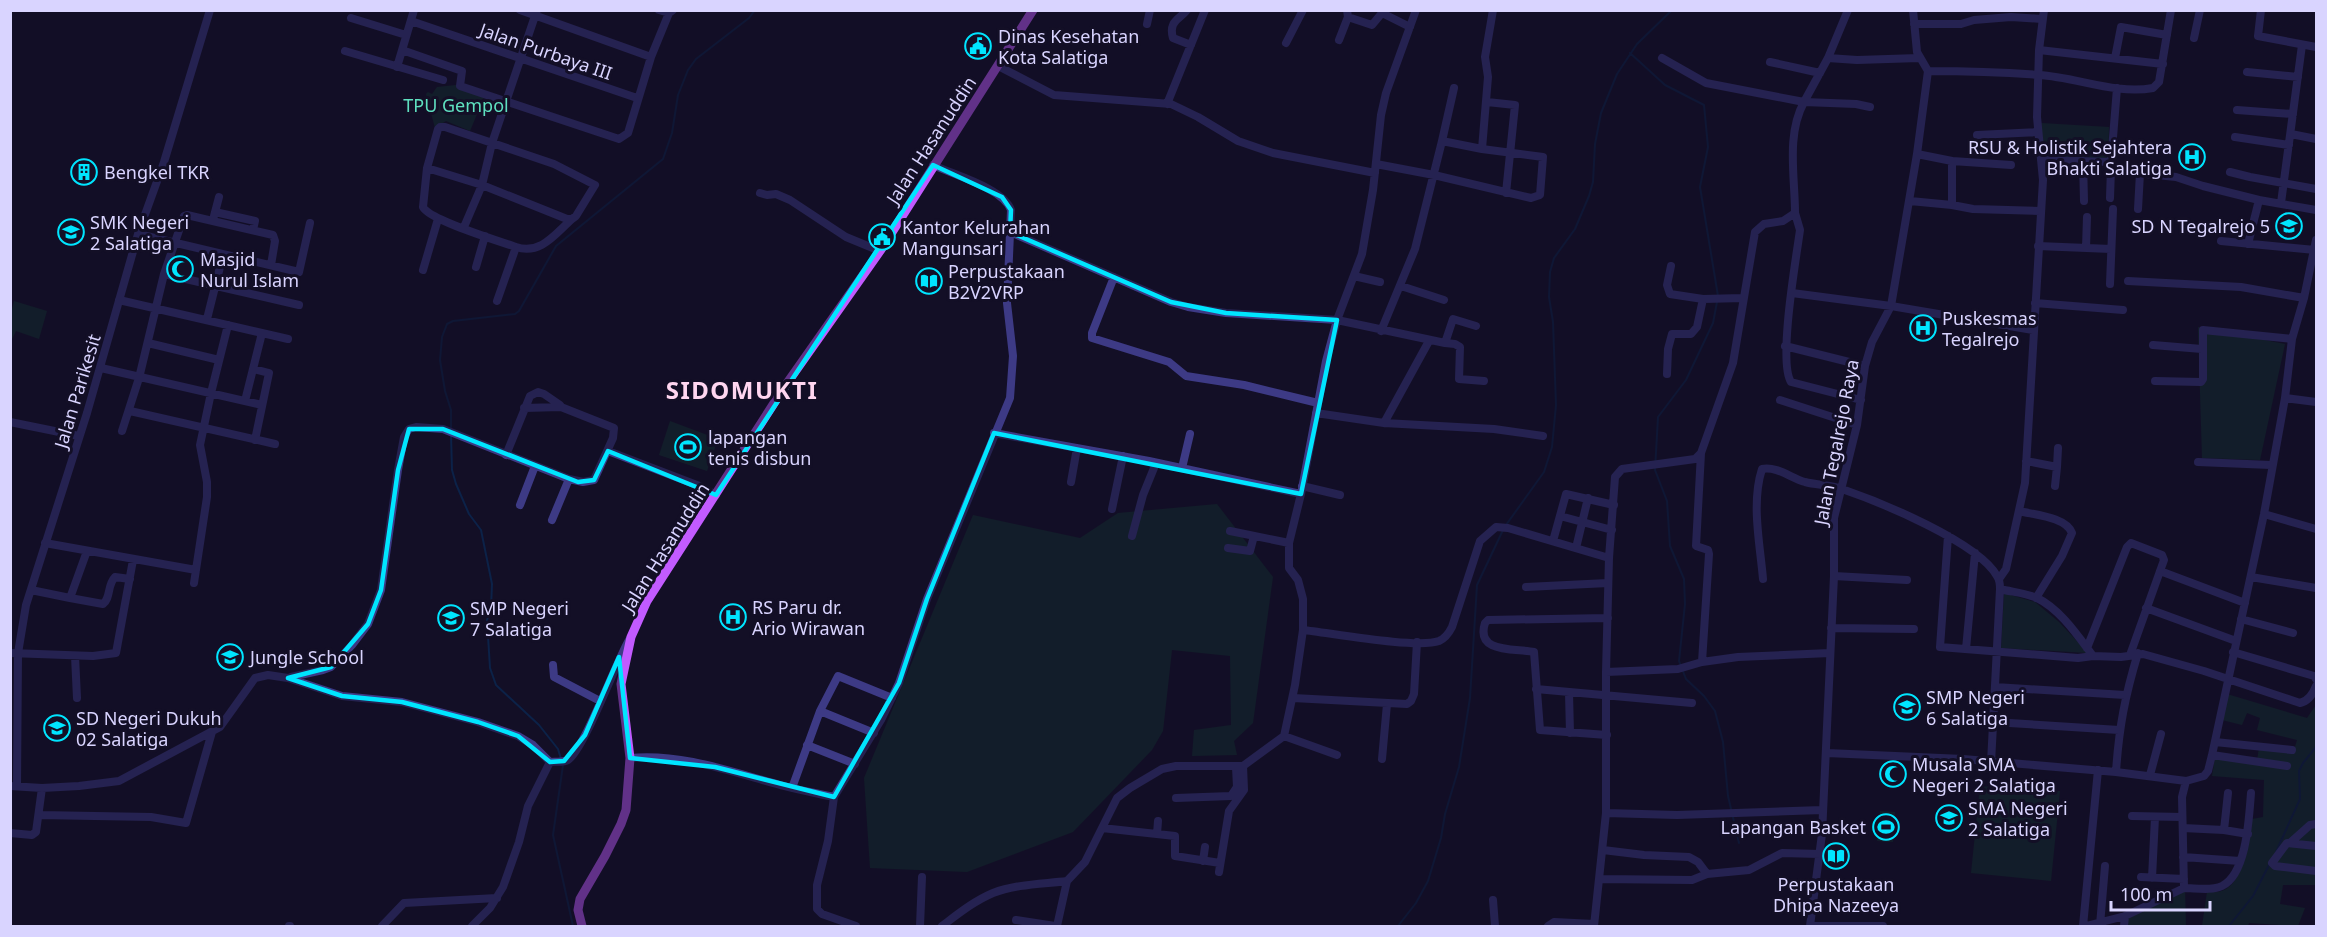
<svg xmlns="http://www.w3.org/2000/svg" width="2327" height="937" font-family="'Noto Sans',sans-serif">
<rect width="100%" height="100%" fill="#130f26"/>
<path fill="#12302f" d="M456,85L485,95L470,131L446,121L435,128L426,94L428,92L432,94L437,87Z
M2041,123L2109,127L2108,160L2043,159Z
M14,301L47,311L39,339L16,331L11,341V313Z
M2198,327L2285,344L2260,460L2202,458Z
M670,421L718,439L707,471L659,455Z
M1217,504L1273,577L1253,723L1234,741L1237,755L1192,756L1194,730L1231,725L1230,656L1172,650L1163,731L1152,750L1073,832L967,872L870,868L864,778L973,515L1080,538L1118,513Z
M2004,593L2035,602L2059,622L2088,653L2001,648Z
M2227,694L2307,718L2316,705V885H2283L2280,904L2305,908L2298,926L2249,923L2248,926H2202L2207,892C2213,892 2220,893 2226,889C2244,879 2248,839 2252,819L2263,817L2264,780L2212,776L2215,757L2257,761L2259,747L2294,750L2297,740L2257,730L2260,718L2247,713L2242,725L2222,720Z
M1980,786L2060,791L2051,881L1971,873Z
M1880,811L1895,812L1893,842L1877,841Z
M2185,888L2186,926H2124V918Z"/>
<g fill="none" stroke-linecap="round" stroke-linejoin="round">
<path stroke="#0c2248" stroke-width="2" d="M1630,53L1665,85L1704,105L1708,147L1700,187L1718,296
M1717,302L1713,323L1686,380L1658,417L1655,470L1667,501L1670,546L1684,579L1685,604L1679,661L1686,679L1704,696L1715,711L1723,742L1728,796L1739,843
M451,429V410L445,391L440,360L442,337L447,324L453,321L515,314L519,311L556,246L663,159L672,133L678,95L688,70L696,59L749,18L755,10
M451,435L452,470L456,484L469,514L481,530L492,584L491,608L487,620L490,668L496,685L539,725L558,749L561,759
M1506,525L1544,472L1552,447L1556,405L1553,322L1549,297L1550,272L1554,258L1575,229L1589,196L1593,182L1595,144L1601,113L1617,74L1637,44L1672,10
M563,765L553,835L573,926
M2276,852L2300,799L2299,771L2303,763L2316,747
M1398,926L1416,903L1428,881L1441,838L1445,814L1459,767L1470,698L1477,585L1503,530
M2229,926L2253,896L2270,863"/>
<path stroke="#3d3a85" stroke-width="8" d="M520,10L651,57
M659,10L669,13L673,10
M1187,10C1180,19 1168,21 1173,38L1191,45
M1347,10L1348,17L1372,25L1382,13L1410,27
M2261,10L2258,36L2316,47
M351,18L406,35
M411,21L637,98
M1147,24L1150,10
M1914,24H1961L1974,20L2011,17L2042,19
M2194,38L2200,10
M1339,40L1348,17
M1286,43L1303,10
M402,50L462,71L460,86L619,139L628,133L651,57L669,13
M2039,50L2163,64
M345,51L443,80
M1662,58L1706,83L1804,102L1828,58L1848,10
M1828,58L1857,60L1919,58
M2115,58L2121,27L2167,35
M1770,62L1820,73
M998,66L1054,95L1171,104L1198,117L1238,141L1273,153L1375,173
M397,67L414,10
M1928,71C1965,71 2002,72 2039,75C2076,77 2116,95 2153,88L2159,82L2171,10
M2247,72L2298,77
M1487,102L1515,105L1506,193
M1167,104L1205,10
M2237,110L2293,114
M2291,134L2316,139
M1977,135L2038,132
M2235,137L2289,145
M1442,141L1454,88
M1917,154L1952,161V205L1973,209L2040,211
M2041,160L2111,162V168L2127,172L2176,177L2203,186L2259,200L2316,210
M1952,161L2011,165
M2083,161L2084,201
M2111,162L2117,88
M1376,164L1434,175L1531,198L1540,195L1543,157L1482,149L1488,77L1485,57L1493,10
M427,168L482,185L567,219H572L576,216L595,185L554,164L445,127H440L438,129L427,168L423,207C429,220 499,241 516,247L497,301
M2230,172L2250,177L2316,189
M760,193L767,195L776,194L790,200L846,237L880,251
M2110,198L2111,168
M1910,201L1952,205
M2281,203L2302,45
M2138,209L2140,173
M215,212L255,221L253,230
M1795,213L1800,230C1796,259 1778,362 1791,382L1861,400
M214,216L219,197
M464,227L482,185L492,143L537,10
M1010,232L1171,302L1188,307L1226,313L1337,320L1445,343L1453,319L1476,326
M138,234L299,272L310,223
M2221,241L2315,250
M2248,244L2259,200
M2038,246L2111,249
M516,247C541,255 555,234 572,219
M2086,248L2087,217
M1671,266L1667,285L1670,294L1703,299L1743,298
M476,267L485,236
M423,270L438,219
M164,274L299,305
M1354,276L1380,282
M1114,277L1092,333V338L1169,362L1186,376L1244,385L1318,403
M2128,281L2241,287L2304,298
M2110,284L2113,209
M1401,286L1444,300
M1792,293L1891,306L2033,330
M119,300L288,339
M2035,303L2123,310
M207,319L223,255
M1381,331L1415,249L1442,141L1482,149
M148,343L219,360
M1445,343L1455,344L1460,347L1459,379L1484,381
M2153,345L2202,349
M1785,346L1865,366
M101,368L262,405
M254,369L269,373L255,440
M1667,374L1668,349L1672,334H1691L1697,327L1703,299
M2155,381L2201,382L2203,379V330L2292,339
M2285,398L2316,402
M1780,400L1857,425
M245,401L262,333
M130,411L275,444
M1316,413L1384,423L1494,429L1543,436
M10,422L79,436
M1384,423L1429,341
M122,431L139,378L164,274L184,216L187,215L273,235L275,241L271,265
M994,433L1149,461L1301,494
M608,451L702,487L716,495
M1701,453L1696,546L1708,550L1709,554L1702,662
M506,455L530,396L538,392L544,394L560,405
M2026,461L2057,467L2058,448
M2198,462L2271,465
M1182,468L1190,434
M1071,482L1077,448
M1302,486L1340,495
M2055,486L2057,467
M520,505L535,466
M1112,509L1123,456
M2019,511C2035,515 2066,517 2072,533L2062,556L2036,598
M2264,514L2316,529
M1560,516L1612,530
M552,520L569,479
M1230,531L1289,543
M1132,536L1143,495L1156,463
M1948,536L1940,647L2078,658L2093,656
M1553,541L1566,494L1614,505
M45,543L196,570
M1228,548L1250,551L1254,536
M1576,548L1588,498
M87,551L70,598L103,604C111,598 107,585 115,577L130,579
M2160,571L2245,603
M1834,576L1907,580
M2251,577L2316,588
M1763,579C1760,544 1751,503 1762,469C1777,466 1791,478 1805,482C1817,485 1830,485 1842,489C1880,502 1978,542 1997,576C2000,580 2000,585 2000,589C2012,592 2026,593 2037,598C2060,609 2078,636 2093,656L2121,657L2143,654L2204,671L2300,703C2309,701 2313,694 2316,686
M1999,579L2006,569L2025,483L2043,180L2037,117L2039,50L2044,10
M194,583L207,497V482L200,445L211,393L228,325
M1526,587L1608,583
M31,590L70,598
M2146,608L2236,641
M2241,619L2293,633
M1831,628L1914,629
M1303,630C1331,633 1417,649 1439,641C1446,638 1449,633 1452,627L1480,541L1496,527L1508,528L1609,558
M2087,648L2127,547L2131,543L2162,555L2164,560L2130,655
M1966,649L1975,553
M2233,652L2314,676L2316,679
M10,653L93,656L116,653L133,560
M75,656L77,698
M553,665L554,677L600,701
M1606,672L1678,669L1702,662L1738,657L1830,653
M291,677L323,670L331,667L352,645L368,624L381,590L398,470L404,437L409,429L416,427L443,429L569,479L583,482L594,480L613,438L614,428L561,407L524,408
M1995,687L2125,695
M1536,689L1692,703
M1569,693L1570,733
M1293,698L1407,704L1411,701L1414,694L1417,642
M820,711L874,733
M1993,722L2119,730
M1607,735L1540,730L1534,652C1516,648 1475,654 1485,623L1488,620L1608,618
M1284,736L1337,755
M2215,742L2292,750
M807,745L855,764
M1827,753L1963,759L2116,772L2186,781L2204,776L2208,771L2212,755L2264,514L2285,398L2292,339L2304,298L2316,240
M2212,755L2287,766
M630,758C681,753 732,772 780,785C798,790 816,793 834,797
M1382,759L1387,704
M1991,763L2000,589
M2116,772C2119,727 2125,696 2138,653
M2150,775L2161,734
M10,786L42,788L79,786L119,781L220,727L255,678L268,675L288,678L342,696L402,702L478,722L518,736L533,745L550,762C555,761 563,763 568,760C584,750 616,662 629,640
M17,786L18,653L26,605L87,413L138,234L164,162L210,10
M792,788L820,711L838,676L892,698
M1176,798L1231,796L1237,787L1236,767
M1606,813L1677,815L1822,810
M39,815L151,817L186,823L212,732
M2132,816L2182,817
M1102,828L1175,836V856L1220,863
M2183,828L2224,830L2248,834
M2224,830L2228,793
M10,833L32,835L36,832L42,788
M1157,834L1158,821
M2291,842L2310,825L2316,824
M1603,850L1644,855L1689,857L1698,862L1707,874L1749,870L1782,853L1820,854
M2183,857L2240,861
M1203,861L1205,847
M2316,871L2275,866L2272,863L2287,843L2316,846
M1219,872L1229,811L1244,790L1243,766
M2141,877L2184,879
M2152,878L2155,817
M1600,879L1692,880L1707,874
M2184,888C2195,888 2212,891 2222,886C2247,874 2249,817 2251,793
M1493,900L1495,926
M1016,920L1055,926
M2100,925L2105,866
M289,926H290
M382,926L404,903L497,898
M472,926L490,908L503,887L519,842L528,806L550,762
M856,926L822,914L817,909V885L828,841L834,797L881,720L899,683L927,599L1010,398L1013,356L1007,303L1011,210C1003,188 954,175 933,165
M920,926L922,877
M942,926C958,914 974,901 993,893C1016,884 1043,884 1067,881L1085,862L1117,798L1130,788L1162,769L1176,766H1243L1284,736L1295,685L1303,630V599L1298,580L1289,568V543L1301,494L1326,361L1337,320L1362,254L1373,190L1381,115L1386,93L1416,10
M1057,926L1067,881
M1548,926L1554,922L1594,924
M1594,926L1606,813V672L1609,558L1615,477L1622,469L1695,459L1701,453L1733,363L1755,232L1764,224L1783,221L1795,213C1795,177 1786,135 1804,102L1856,104L1870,107
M1810,926L1822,834L1834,576V518L1857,425L1865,366L1872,342L1891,306L1917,154L1928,71L1917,52L1913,10
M1810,926H1883
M2083,926L2098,770
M2086,926L2125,916L2184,888L2182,797L2186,781
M2124,926L2125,916"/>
<path stroke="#c25bff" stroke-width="9" d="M582,926L578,910L580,899L605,856L621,824L626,810L630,758L621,684L631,637L647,601L785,386L880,251L1033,10"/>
</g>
<path d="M0 0H2327V937H0ZM933,165L1002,197L1011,210L1010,232L1171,302L1226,313L1337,320L1301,494L994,433L927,599L899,683L834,797L715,767L630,758L619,657L585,735L564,761L550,762L518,736L478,722L402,702L342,696L288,678L331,667L368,624L381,590L398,470L409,429H443L578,482L594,480L608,451L716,495Z" fill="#130f26" fill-opacity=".55" fill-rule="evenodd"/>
<path fill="none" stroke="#00e5ff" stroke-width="4.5" stroke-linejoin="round" d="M933,165L1002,197L1011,210L1010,232L1171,302L1226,313L1337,320L1301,494L994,433L927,599L899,683L834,797L715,767L630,758L619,657L585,735L564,761L550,762L518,736L478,722L402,702L342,696L288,678L331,667L368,624L381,590L398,470L409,429H443L578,482L594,480L608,451L716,495Z"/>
<defs>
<g id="civic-ring" transform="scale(1.35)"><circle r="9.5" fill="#130f26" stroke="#00e5ff" stroke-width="1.5"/><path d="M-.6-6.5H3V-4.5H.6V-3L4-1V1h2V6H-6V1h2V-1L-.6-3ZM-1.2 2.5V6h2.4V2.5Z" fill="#00e5ff"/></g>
<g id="hospital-ring" transform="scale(1.35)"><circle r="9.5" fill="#130f26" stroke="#00e5ff" stroke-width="1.5"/><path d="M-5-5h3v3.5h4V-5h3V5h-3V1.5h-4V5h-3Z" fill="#00e5ff"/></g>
<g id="building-ring" transform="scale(1.35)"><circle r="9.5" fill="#130f26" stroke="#00e5ff" stroke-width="1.5"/><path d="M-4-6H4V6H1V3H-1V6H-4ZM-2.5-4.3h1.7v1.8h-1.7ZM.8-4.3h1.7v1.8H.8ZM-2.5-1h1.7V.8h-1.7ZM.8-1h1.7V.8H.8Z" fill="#00e5ff"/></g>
<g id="school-ring" transform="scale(1.35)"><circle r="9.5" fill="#130f26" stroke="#00e5ff" stroke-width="1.5"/><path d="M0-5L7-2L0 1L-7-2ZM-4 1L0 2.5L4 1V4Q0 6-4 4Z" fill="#00e5ff"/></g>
<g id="mosque-ring" transform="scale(1.35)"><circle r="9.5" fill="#130f26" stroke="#00e5ff" stroke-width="1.5"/><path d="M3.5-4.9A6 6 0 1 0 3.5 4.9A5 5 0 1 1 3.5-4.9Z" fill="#00e5ff"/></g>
<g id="library-ring" transform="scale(1.35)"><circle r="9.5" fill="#130f26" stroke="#00e5ff" stroke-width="1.5"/><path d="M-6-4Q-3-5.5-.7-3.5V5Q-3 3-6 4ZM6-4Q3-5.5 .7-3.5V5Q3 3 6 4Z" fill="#00e5ff"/></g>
<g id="stadium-ring" transform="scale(1.35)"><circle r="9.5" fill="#130f26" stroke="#00e5ff" stroke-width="1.5"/><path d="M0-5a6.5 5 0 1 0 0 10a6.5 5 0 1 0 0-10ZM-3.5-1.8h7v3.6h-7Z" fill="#00e5ff"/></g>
</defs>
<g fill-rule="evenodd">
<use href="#civic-ring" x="978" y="46"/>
<use href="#hospital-ring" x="2192" y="157"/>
<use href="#building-ring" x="84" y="172"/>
<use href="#school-ring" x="2289" y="226"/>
<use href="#school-ring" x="71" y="232"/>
<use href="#civic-ring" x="882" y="237"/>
<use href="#mosque-ring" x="180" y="269"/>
<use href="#library-ring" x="929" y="281"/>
<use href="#hospital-ring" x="1923" y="328"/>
<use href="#stadium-ring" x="688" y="447"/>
<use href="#hospital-ring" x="733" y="617"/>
<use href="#school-ring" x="451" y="618"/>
<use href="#school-ring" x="230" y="657"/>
<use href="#school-ring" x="1907" y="707"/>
<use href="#school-ring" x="57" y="728"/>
<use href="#mosque-ring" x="1893" y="774"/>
<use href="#school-ring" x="1949" y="818"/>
<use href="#stadium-ring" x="1886" y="827"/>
<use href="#library-ring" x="1836" y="856"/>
</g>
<g text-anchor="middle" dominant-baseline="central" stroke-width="6" stroke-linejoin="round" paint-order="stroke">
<g font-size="18" fill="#d9d4ff" stroke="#130f26" text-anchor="start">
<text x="998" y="36">Dinas Kesehatan<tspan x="998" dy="21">Kota Salatiga</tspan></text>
<text x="2172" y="147" text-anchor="end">RSU &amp; Holistik Sejahtera<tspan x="2172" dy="21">Bhakti Salatiga</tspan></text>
<text x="104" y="172">Bengkel TKR</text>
<text x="90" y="222">SMK Negeri<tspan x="90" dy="21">2 Salatiga</tspan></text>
<text x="2270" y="226" text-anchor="end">SD N Tegalrejo 5</text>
<text x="902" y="227">Kantor Kelurahan<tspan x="902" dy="21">Mangunsari</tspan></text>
<text x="200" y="259">Masjid<tspan x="200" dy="21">Nurul Islam</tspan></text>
<text x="948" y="271">Perpustakaan<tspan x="948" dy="21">B2V2VRP</tspan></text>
<text x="1942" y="318">Puskesmas<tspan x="1942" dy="21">Tegalrejo</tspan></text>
<text x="708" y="437">lapangan<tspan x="708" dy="21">tenis disbun</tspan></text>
<text x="752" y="607">RS Paru dr.<tspan x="752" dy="21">Ario Wirawan</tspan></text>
<text x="470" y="608">SMP Negeri<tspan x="470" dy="21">7 Salatiga</tspan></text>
<text x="250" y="657">Jungle School</text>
<text x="1926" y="697">SMP Negeri<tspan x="1926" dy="21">6 Salatiga</tspan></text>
<text x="76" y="718">SD Negeri Dukuh<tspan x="76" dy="21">02 Salatiga</tspan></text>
<text x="1912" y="764">Musala SMA<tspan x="1912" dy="21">Negeri 2 Salatiga</tspan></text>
<text x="1968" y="808">SMA Negeri<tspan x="1968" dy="21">2 Salatiga</tspan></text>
<text x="1866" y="827" text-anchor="end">Lapangan Basket</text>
<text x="1836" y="884" text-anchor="middle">Perpustakaan<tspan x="1836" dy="21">Dhipa Nazeeya</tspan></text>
</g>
<g font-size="18" fill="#d9d4ff" stroke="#130f26">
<text transform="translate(546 51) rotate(19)">Jalan Purbaya III</text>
<text transform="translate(931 140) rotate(-57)">Jalan Hasanuddin</text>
<text transform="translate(77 391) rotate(-73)">Jalan Parikesit</text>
<text transform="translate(1836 442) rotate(-79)">Jalan Tegalrejo Raya</text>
<text transform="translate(665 547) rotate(-58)">Jalan Hasanuddin</text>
</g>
<g font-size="18" fill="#5fe0c0" stroke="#130f26">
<text x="456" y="105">TPU Gempol</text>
</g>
<g font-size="24" font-weight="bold" letter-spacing="1.5" fill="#ffd6f0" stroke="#130f26">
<text x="742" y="389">SIDOMUKTI</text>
</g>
</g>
<rect width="2327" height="937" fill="none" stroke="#d9d4ff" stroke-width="24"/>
<path d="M2111 901v9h99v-9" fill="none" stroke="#d9d4ff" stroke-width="3"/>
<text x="2120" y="901" font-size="18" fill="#d9d4ff" stroke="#130f26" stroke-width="4.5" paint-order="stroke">100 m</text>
</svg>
